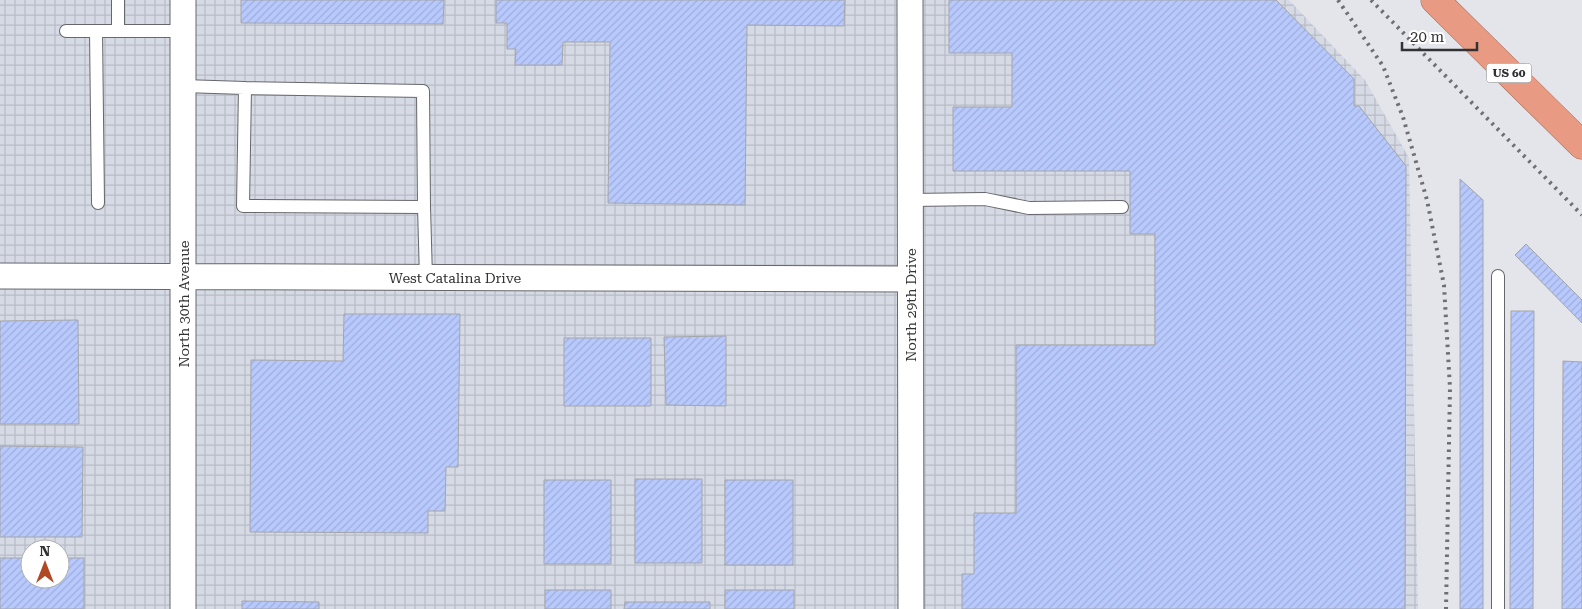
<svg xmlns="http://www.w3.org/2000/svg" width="1582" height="609" font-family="'Roboto Serif',serif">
<defs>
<pattern id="industrial-grid" width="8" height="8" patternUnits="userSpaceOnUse" patternTransform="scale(1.25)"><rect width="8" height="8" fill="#d6dae5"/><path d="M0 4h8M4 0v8" fill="none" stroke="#b8bcc5"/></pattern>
<pattern id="building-hatch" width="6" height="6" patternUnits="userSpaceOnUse" patternTransform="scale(1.25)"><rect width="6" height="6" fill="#b8c9fd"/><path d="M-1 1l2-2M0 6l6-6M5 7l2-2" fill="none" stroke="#9fadd9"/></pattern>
</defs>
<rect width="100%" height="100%" fill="#e3e5ea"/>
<path fill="url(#industrial-grid)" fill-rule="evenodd" d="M0,0H1289L1365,80L1409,158L1418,609H0ZM30,549H60V579H30Z"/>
<path fill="url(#building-hatch)" stroke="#a4a6aa" d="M241,0H444L443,24L241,23Z
M496,0H845L844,26L747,25L745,205L608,203L610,42H563L562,65H515L516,49H507V23H496Z
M949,0H1276L1354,79V106H1359L1406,166L1405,609H962V574H974V513H1016V345H1155V234H1130V171H953V107H1012V53H949Z
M1460,179L1483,200V609H1460Z
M1526,244L1582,300V323L1515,255Z
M1511,311H1534L1533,609H1510Z
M344,314H460L458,467H446L445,511H428V533L250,532L251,360L343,361Z
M78,320L79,424H0V321Z
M726,336V406L666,405L664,337Z
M564,338H651V406H564Z
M1563,361L1582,362V609H1562Z
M0,446L83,447L82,537H0Z
M635,479H702V563H635Z
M544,480H611V564H544Z
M725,480H793V565H725Z
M0,558H30V579H60V558H84V609H0Z
M545,590H611V609H545Z
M725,590H794V609H725Z
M242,601L319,602V609H242Z
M625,602H710V609H624Z"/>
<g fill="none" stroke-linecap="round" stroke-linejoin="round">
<g stroke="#66676b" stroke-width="14">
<path id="service" d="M66,31H183
M96,31L98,203
M118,31V0
M183,86L245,88L243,206L424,207L426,278
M245,88L423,91L424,207
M910,200L985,199L1029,208L1122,207
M1498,609V276"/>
</g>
<g stroke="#66676b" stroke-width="27">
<path id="minor" d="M183,0V609
M910,0L911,609
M0,276L910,279"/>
</g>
<g stroke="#a46652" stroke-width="29">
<path id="trunk" d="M1435,0L1582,145"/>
</g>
<use href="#service" stroke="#fff" stroke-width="12"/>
<use href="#minor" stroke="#fff" stroke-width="25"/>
<use href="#trunk" stroke="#e89b82" stroke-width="28"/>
<path stroke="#6e6f72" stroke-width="4" stroke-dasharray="2.5 5" stroke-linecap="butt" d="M1338,0L1383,66L1403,117L1427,200L1444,285L1450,388L1446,609
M1371,0L1582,215"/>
</g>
<g text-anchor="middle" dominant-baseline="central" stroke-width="4" stroke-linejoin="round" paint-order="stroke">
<rect fill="#fff" stroke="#707071" stroke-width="1" x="1486.5" y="63.5" width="45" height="19" rx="4"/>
<g font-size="12" font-weight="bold" fill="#323234">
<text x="1509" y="73">US 60</text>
</g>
<g font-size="14" fill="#323234" stroke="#fff">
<text x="455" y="278">West Catalina Drive</text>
<text transform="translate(184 304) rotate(-90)">North 30th Avenue</text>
<text transform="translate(911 305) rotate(-90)">North 29th Drive</text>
</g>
</g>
<g transform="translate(45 564)"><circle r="24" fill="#ffffff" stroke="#adadae"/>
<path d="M0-4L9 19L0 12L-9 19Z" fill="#af4823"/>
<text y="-8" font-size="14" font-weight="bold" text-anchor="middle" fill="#323234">N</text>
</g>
<path d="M1402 42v8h75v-8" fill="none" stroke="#323234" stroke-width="2.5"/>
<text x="1410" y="42" font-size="15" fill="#323234" stroke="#ffffff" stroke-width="4" paint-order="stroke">20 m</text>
</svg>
